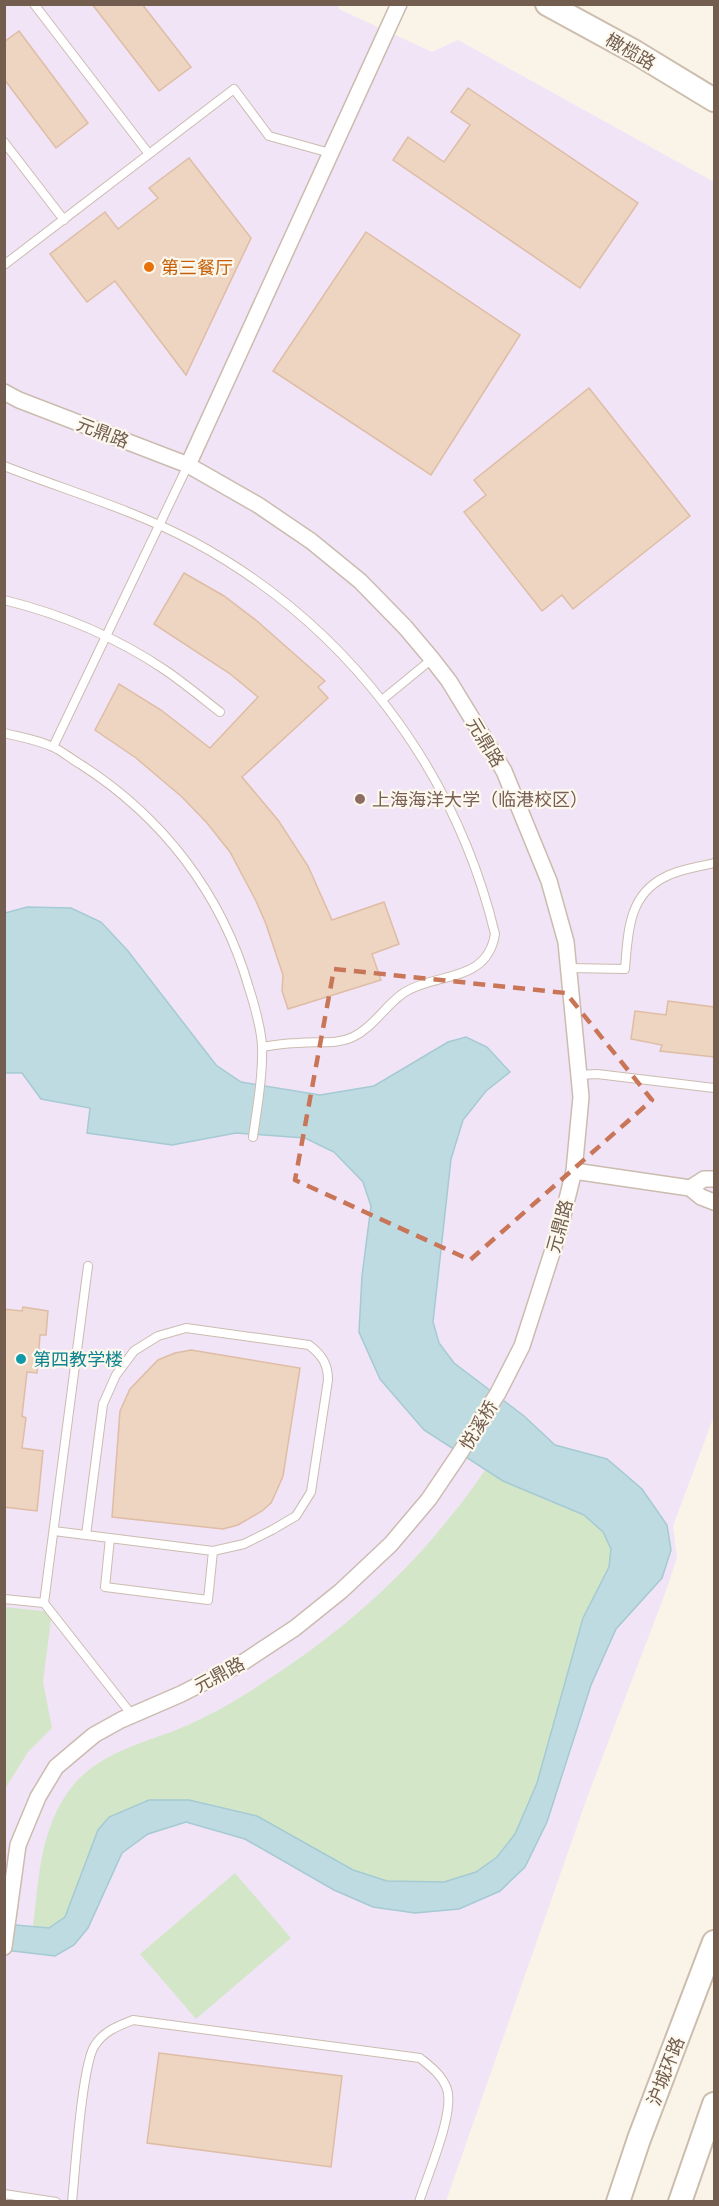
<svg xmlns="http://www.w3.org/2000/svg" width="719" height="2206" font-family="'Open Sans','Noto Sans SC',sans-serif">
<rect width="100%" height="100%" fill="#faf4e8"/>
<path fill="#f1e4f7" d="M5,5H338L339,9L432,52L458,40L714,182V1416L673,1526L677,1558L666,1591L588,1795L446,2201L5,2202Z"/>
<path fill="#d3e7c8" d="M485,1470L503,1481L584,1515L603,1532L611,1549L609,1567L583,1618L537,1783L515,1834L497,1857L476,1872L444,1882L387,1881L353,1870L257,1816L98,1830L65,1917L49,1928L33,1926C39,1878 40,1828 71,1788C96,1755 139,1744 176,1730C194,1723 213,1713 229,1704C313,1654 390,1594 450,1517C463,1502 474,1486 485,1470Z
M5,1607L52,1612L43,1682L52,1728L28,1752L5,1789Z
M235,1873L291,1938L196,2019L140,1954Z"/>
<path fill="#bedbe2" stroke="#a5cad3" stroke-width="1.5" d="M27,907L71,908L101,922L128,951L216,1065L241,1082L320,1095L374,1086L448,1042L466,1037L487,1047L510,1072L486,1091L463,1120L451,1159L433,1322L439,1343L454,1363L524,1416L555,1445L607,1459L642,1489L667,1525L671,1550L662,1578L616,1629L591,1685L547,1822L525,1867L500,1891L459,1909L415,1913L373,1907L334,1890L245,1839L186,1822L148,1834L122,1853L88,1928L74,1945L55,1956L5,1950V1924L49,1928L65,1917L98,1830L109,1817L149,1800H189L257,1816L353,1870L387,1881L444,1882L476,1872L497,1857L515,1834L537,1783L583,1618L609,1567L611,1549L603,1532L584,1515L503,1481L424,1430L380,1379L359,1332L362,1276L371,1206L363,1182L334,1152L305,1138L236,1133L172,1145L87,1133L90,1108L41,1099L22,1073H5V913Z"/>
<path fill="#edd5c2" stroke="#debda4" stroke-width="1.5" d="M92,4H142L191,67L159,91Z
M19,31L88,123L56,148L4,79V42Z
M468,88L638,203L580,288L393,160L408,137L444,162L470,125L451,112Z
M189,158L251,238L186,375L115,281L87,302L50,254L105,212L118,229L158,198L149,188Z
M366,232L520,335L431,475L273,371Z
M589,388L690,516L573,609L562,595L542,611L464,512L486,495L474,480Z
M184,573L224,596L257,621L325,681L318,687L328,698L242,777L278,820L308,866L332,920L384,902L399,944L372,954L381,980L288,1009L282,991L283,975L266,924L256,901L230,852L207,823L182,797L136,758L95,730L119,684L161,710L210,748L258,697L229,673L154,624Z
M668,1001L714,1007V1057L660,1051L662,1045L631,1039L635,1011L666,1015Z
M23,1307L48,1311L46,1335H40L37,1373L27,1372L22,1416L26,1418L22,1448L43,1451L37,1511L4,1507V1309L22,1311Z
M191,1350L300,1368L283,1476L277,1490L271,1503L262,1511L238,1525L223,1529L112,1517L120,1411L130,1389L158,1360L175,1353Z
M159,2053L342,2076L331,2167L147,2143Z"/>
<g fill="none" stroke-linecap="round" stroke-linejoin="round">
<g stroke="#cbbcaf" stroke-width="10">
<path id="lane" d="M34,4L149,154
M4,142L64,220
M4,265L234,89L269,136L330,153
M4,466C68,491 134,510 194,542C346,624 455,768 495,934C487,983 438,972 405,992C386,1004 374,1027 353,1037C336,1045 317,1041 298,1043C286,1043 274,1045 262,1047
M4,600C61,614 116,637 165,670C184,683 202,698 220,712
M382,700L432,659
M4,733C20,737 38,740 53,747C62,751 71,759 80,764C163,817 222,894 249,988C255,1007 261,1027 262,1046C263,1076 257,1108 253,1137
M53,747L188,465
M569,968L625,969C628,933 628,895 665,877C680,869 699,867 714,863
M579,1075L597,1074L714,1088
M54,1531L213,1551L244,1544L272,1530L296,1516L311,1492L328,1380C328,1364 322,1355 309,1345L186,1328L158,1336L134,1351L116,1375L103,1404L86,1535
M110,1538L105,1587L208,1600L213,1551
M4,1599L44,1603L88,1266
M44,1603L132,1715
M4,2194L56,2202
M72,2202C75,2173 82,2063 95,2045C104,2031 118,2026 133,2020L420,2058C431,2067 442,2075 447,2089C455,2113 427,2176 419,2202"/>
</g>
<g stroke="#cbbcaf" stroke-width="18">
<path id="street" d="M4,392L19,400L188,465L258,505L311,541L360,581L405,627L432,659L449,681L504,771L549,881L566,942L581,1097L574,1171L559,1231L522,1346L498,1393L458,1456L429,1499L391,1544L341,1591L295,1628L242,1663L181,1694L121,1720L94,1735L56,1767L38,1797L18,1845L4,1947
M188,465L399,4
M574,1171L690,1188L701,1197L714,1202
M690,1188L704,1179H714"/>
</g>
<g stroke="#cdbdad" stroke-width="26">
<path id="secondary" d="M547,4L635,52L714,100
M618,2202L639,2139L714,1942
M680,2202L714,2104"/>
</g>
<use href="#lane" stroke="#fff" stroke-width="8"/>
<use href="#street" stroke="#fff" stroke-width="15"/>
<use href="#secondary" stroke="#fff" stroke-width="22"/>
</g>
<path fill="none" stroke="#c97658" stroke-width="4.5" stroke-dasharray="12 8" stroke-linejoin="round" d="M334,969L566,993L652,1100L470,1260L295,1180Z"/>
<circle fill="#e8710a" stroke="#fdf8ee" stroke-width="2" cx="149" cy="267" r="6"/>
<circle fill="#8d6e63" stroke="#fdf8ee" stroke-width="2" cx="360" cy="799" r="6"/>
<circle fill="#0f9aa8" stroke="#fdf8ee" stroke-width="2" cx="21" cy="1359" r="6"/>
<g text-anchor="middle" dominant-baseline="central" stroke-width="4.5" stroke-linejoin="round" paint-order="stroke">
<g font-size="18" fill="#725d4e" stroke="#fdf8ee">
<text transform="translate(631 51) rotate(30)">橄榄路</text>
<text transform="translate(103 432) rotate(21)">元鼎路</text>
<text transform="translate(486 742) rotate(59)">元鼎路</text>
<text transform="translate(559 1226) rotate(-75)">元鼎路</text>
<text transform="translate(478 1425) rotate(-58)">悦溪桥</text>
<text transform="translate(219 1674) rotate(-28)">元鼎路</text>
<text transform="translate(665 2071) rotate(-69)">沪城环路</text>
</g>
<g font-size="18" fill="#c56008" stroke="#fdf8ee" text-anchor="start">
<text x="161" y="267">第三餐厅</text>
</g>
<g font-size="18" fill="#785e54" stroke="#fdf8ee" text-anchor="start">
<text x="372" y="799">上海海洋大学（临港校区）</text>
</g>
<g font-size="18" fill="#0d838f" stroke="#fdf8ee" text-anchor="start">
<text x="33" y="1359">第四教学楼</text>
</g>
</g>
<rect width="719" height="2206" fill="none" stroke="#725d4e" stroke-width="12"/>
</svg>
